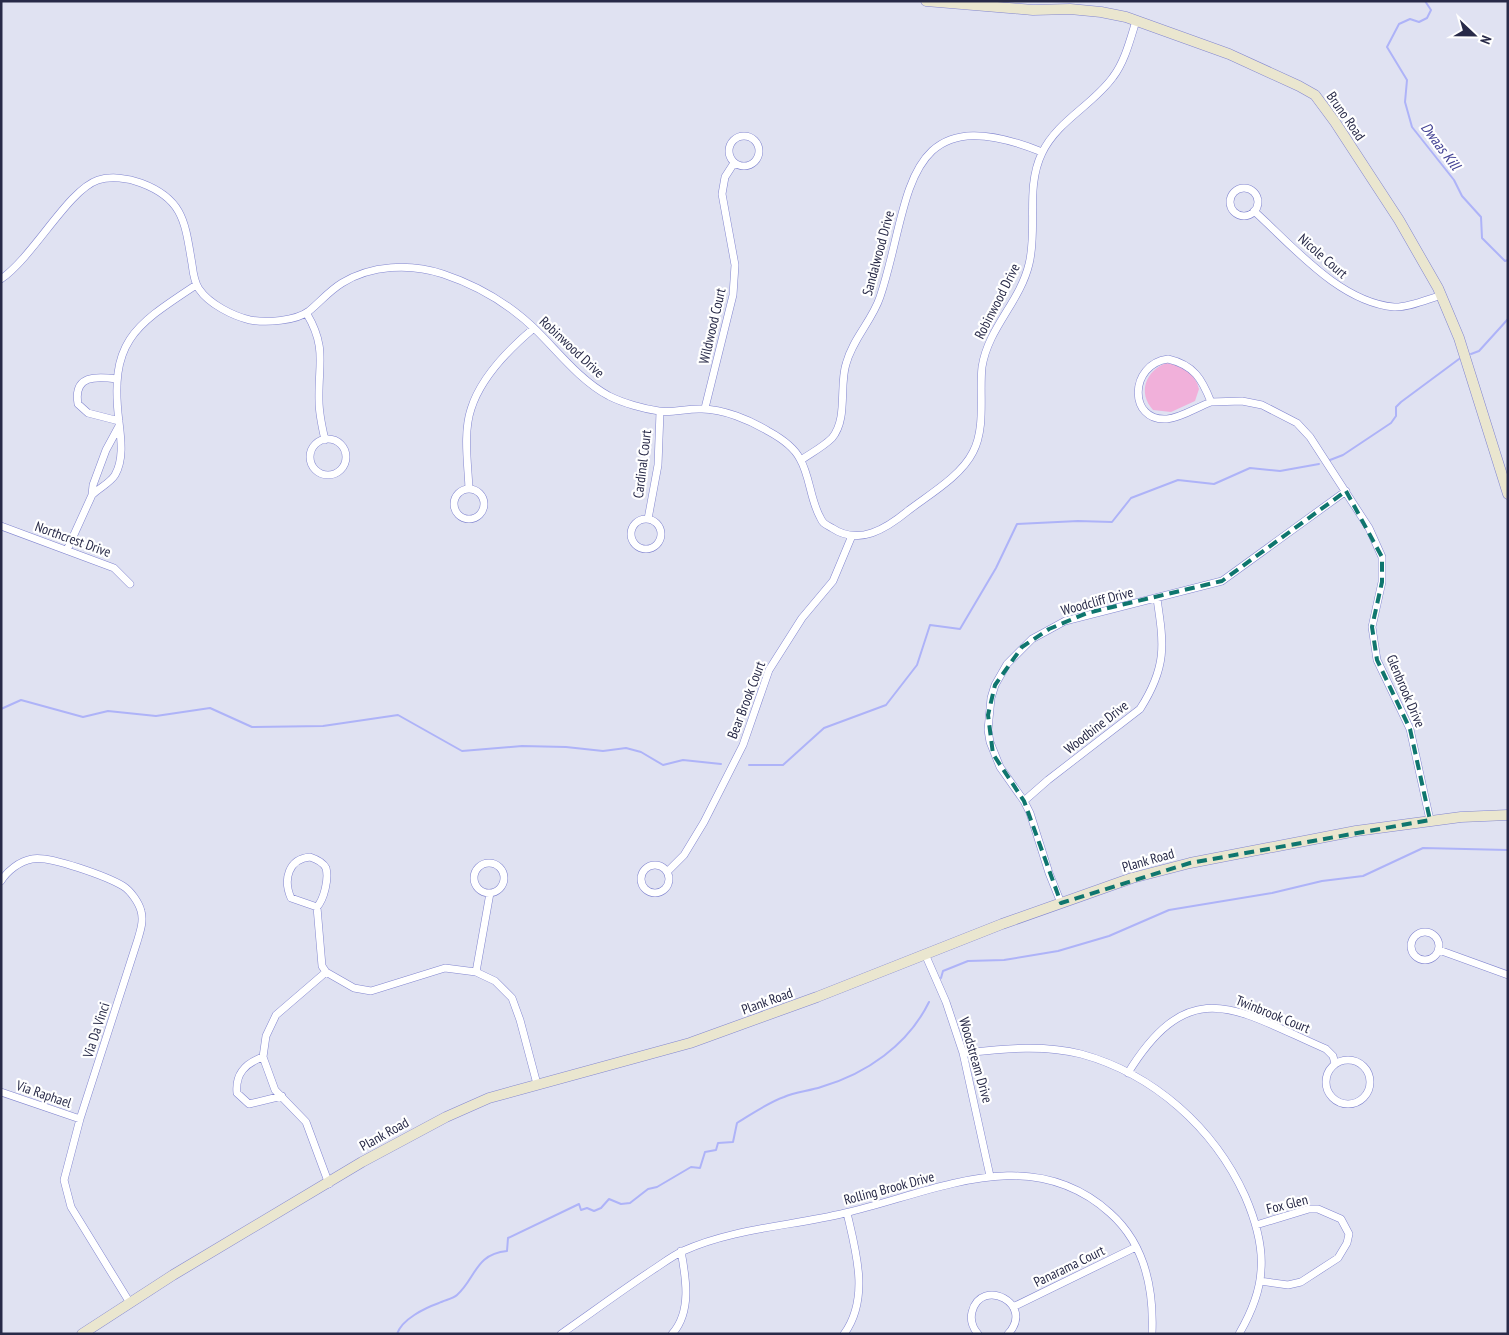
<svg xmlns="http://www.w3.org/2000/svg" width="1509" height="1335" font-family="'PT Sans Narrow',sans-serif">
<rect width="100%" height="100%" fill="#e0e2f2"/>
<path fill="#f1b0da" d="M1166,363C1183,365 1195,373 1199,389L1195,401L1171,412L1153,410C1137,392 1146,371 1166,363Z"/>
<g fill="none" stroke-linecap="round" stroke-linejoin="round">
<path stroke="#aeb3f8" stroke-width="2" d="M1425,1L1431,10L1427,18L1419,22L1410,19L1399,24L1387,47L1407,80L1405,102L1412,127L1454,180L1462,196L1481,217L1482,238L1505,261L1508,260
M1471,354L1479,351L1508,319
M1330,460L1343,455L1391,423L1396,416V407L1401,402L1459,359
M1,709L21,700L83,717L108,711L156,716L210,708L252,727L323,726L398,715L462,751L522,746L566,747L603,751L626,748L641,752L663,765L683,760L721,764
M749,765H783L824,728L886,705L917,665L930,625L960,629L996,568L1017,524L1078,521L1112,522L1131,498L1178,480L1214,484L1250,468L1280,471L1319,464
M941,978L943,971L968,961L1004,960L1058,951L1109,936L1169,910L1272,893L1322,881L1363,876L1423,848L1508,850
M397,1334C402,1319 425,1308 439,1303C444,1300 453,1299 457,1295C476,1278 475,1254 507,1251L508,1238L579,1204L581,1210L587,1208L594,1211L601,1208L609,1199L621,1204L630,1203L648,1189L657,1187L691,1167L700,1168L705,1152L716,1150L718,1143L733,1142L737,1123C752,1114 767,1103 784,1097C795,1092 809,1091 821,1087C866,1074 908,1045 929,1002"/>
<g stroke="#8286d0" stroke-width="8">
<path id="street" d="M729 151a15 15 0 1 1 30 0a15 15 0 1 1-30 0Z
M1230 202a14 14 0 1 1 28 0a14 14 0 1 1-28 0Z
M1254,211C1293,246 1339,302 1394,307C1408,308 1428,299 1442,295
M1,279C34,256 68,190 98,180C111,176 128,178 141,183C184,199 185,223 192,264C193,272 194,282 199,289C209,304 233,316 250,320C266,323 296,321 309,311C320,302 329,291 342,283C371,265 410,263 443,274C479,286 511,305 538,332C560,354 581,381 609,396C623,403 644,409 659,411C673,413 688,408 702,409C723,409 750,420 768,431C779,437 794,447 800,459C810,476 810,499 820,517C823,524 825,524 832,528C859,546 886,529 909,510C930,494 961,476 973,452C986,427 979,394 982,367C988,328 1020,302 1029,264C1038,228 1025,188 1042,153C1057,121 1093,105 1113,77C1125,61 1130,40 1136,21
M307,314C327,348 318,364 319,401C319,414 322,427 325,440
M1168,359C1194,365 1202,379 1211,402C1197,407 1181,418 1167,419C1128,422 1129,364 1168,359Z
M117,379C96,376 73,375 78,404L88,413L119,421
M1211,402L1242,401L1262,405L1297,423L1310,437L1369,528L1382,557V582L1372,627L1377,660L1410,729L1430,820
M705,408L733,295L735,265L722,194L725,177L734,163
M310 457a18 18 0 1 1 36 0a18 18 0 1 1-36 0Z
M801,460C811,453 823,447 832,438C848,419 839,386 846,364C853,338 872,321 880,297C912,202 899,94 1042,152
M469,489C468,464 463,433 471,409C481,377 509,349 534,328
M454 504a15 15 0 1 1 30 0a15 15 0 1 1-30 0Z
M92,495C99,488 110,483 115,475C124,459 121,439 119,422C109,341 134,326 196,285
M648,519L658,465L660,412
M631 534a15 15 0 1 1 30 0a15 15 0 1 1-30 0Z
M1,526L114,568L130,584
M67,550L92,495L93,485L106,450L119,426
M1024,801L1048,780L1140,709C1167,667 1164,645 1157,599
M310,857C316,859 323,862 326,868C329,879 324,899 317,907L291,898C283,880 288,859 310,857Z
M474 878a15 15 0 1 1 30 0a15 15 0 1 1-30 0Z
M641 879a14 14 0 1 1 28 0a14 14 0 1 1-28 0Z
M667,872L684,855L704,822L743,745L769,670L802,618L833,581L851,538
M1,881C7,871 20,861 32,859C49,855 108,877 123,886C131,891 139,903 141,911C144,921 140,932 137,942L80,1119L64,1180L71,1207L130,1303
M1061,903L1049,873L1030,813L1024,801L1000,767L990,742L988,730L991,698L995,685L1007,664L1032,639L1065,621L1222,581L1346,491
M317,907L322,966L326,972L354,988L371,991L445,968L476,972L495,981L512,998L520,1020L537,1084
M1411 946a14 14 0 1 1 28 0a14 14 0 1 1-28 0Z
M1439,950L1508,975
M925,954L946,1002L963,1053L990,1176
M326,972L276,1015L266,1036L263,1057L275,1090L306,1122L329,1184
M476,972L490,893
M963,1053C1002,1049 1042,1044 1081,1054C1154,1074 1214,1128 1245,1196C1255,1219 1263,1245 1261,1270C1260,1292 1250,1315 1239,1334
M263,1057C246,1063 235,1073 237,1093L249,1104L282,1096
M1326 1082a22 22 0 1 1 44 0a22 22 0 1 1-44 0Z
M1128,1073C1191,971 1238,1011 1326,1049L1333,1056L1335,1064
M1,1092L80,1119
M1256,1225L1309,1209H1318L1341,1219L1349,1234L1347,1243L1338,1258L1301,1282L1288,1285L1260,1281
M1013,1307L1136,1247
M561,1334C591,1313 621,1291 651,1271C662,1264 672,1256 683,1251C734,1228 792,1226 845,1213C935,1192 1030,1141 1110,1213C1145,1244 1154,1289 1152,1334
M672,1334C692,1312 686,1278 681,1251
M844,1334C870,1298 856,1252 847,1213
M978,1334C973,1328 970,1320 972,1312C981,1276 1036,1304 1008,1334"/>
</g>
<g stroke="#8286d0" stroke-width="11">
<path id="secondary" d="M926,1L1033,10L1070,9L1101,12L1126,17L1229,54L1299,86L1315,95L1335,122L1399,220L1438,288L1459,338L1508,494
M82,1334L173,1275L362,1162L446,1117L489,1098L690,1043L817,997L1002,924L1132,878L1190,863L1356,831L1461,817L1508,815"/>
</g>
<use href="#street" stroke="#fff" stroke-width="7"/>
<use href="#secondary" stroke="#eae6cf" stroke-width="10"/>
</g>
<path fill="none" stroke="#0f766e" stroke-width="4" stroke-dasharray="10 6" stroke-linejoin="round" d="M1346,491L1382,557V582L1372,627L1377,660L1410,729L1430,820L1190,863L1061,903L1024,801L993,754L988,715L995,685L1022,647L1049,629L1087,613L1222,581Z"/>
<g text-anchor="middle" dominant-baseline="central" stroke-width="4.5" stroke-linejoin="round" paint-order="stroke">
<g font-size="14" fill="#282a48" stroke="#fff">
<text transform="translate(1346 116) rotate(55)">Bruno Road</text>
<text transform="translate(878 253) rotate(-75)">Sandalwood Drive</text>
<text transform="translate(1323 256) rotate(41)">Nicole Court</text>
<text transform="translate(997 301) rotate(-63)">Robinwood Drive</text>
<text transform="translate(712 326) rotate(-77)">Wildwood Court</text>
<text transform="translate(572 347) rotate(43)">Robinwood Drive</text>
<text transform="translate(642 464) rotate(-83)">Cardinal Court</text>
<text transform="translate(73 539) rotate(20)">Northcrest Drive</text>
<text transform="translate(1097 601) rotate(-15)">Woodcliff Drive</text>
<text transform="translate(1406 691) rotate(67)">Glenbrook Drive</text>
<text transform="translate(746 700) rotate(-69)">Bear Brook Court</text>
<text transform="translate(1096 727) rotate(-38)">Woodbine Drive</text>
<text transform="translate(1148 860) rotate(-16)">Plank Road</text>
<text transform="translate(767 1001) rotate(-20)">Plank Road</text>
<text transform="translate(1273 1014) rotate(22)">Twinbrook Court</text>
<text transform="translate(96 1030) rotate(-72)">Via Da Vinci</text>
<text transform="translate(976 1060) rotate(74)">Woodstream Drive</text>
<text transform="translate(44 1094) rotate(19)">Via Raphael</text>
<text transform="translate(384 1134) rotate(-29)">Plank Road</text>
<text transform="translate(889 1188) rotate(-15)">Rolling Brook Drive</text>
<text transform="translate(1287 1204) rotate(-14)">Fox Glen</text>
<text transform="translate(1069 1266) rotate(-26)">Panarama Court</text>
</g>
<g font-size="15" font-style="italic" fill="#464596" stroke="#fff">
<text transform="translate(1441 146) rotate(53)">Dwaas Kill</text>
</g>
</g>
<rect width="1509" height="1335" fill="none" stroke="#282a48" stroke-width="5"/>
<g transform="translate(1474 35) rotate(112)" stroke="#ffffff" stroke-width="4" paint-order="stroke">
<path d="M0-4L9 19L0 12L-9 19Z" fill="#282a48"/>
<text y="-8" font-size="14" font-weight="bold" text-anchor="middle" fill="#282a48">N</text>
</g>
</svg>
